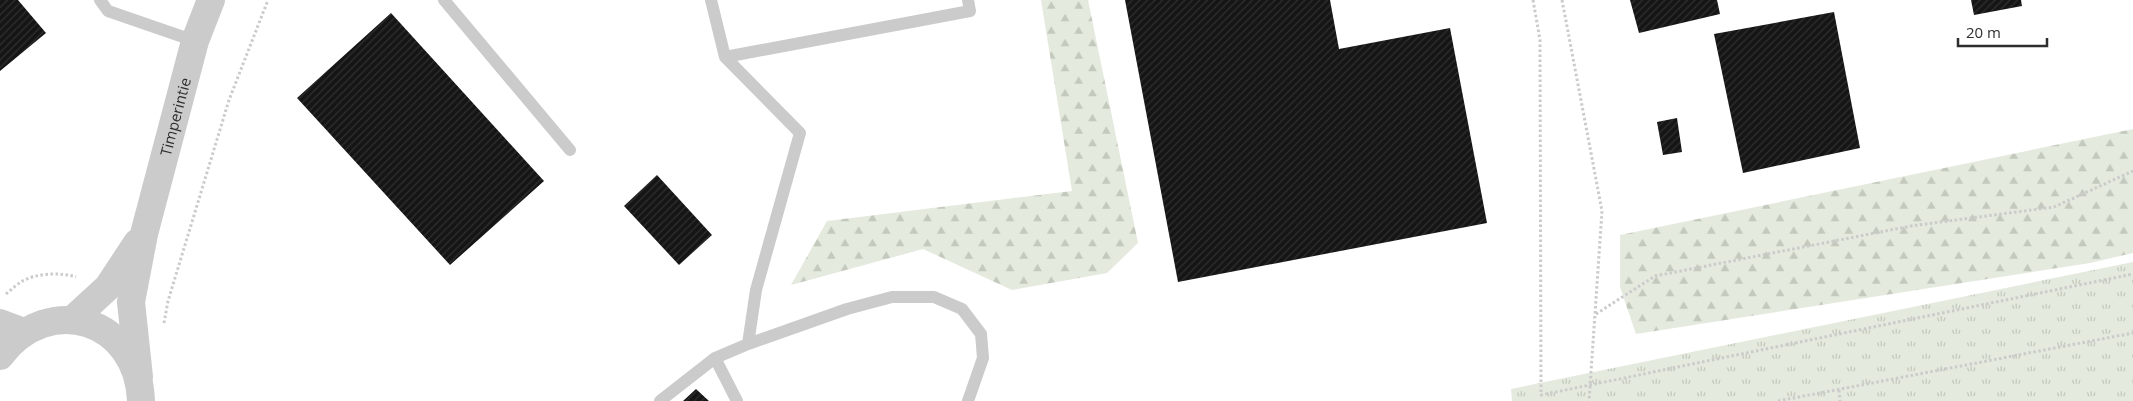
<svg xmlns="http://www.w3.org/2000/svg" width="2133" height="401" font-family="'Open Sans',sans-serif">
<defs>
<pattern id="forest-firs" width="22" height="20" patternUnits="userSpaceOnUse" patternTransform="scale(1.25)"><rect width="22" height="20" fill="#e4eadd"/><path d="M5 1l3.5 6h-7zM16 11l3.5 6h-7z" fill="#c4c9be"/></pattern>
<pattern id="park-tufts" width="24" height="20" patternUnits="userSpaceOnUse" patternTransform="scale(1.25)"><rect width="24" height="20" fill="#e4eadd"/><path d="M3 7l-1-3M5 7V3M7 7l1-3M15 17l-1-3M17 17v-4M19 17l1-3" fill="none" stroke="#c4c9be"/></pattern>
<pattern id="building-hatch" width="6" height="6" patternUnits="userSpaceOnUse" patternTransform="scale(1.25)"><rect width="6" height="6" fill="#151515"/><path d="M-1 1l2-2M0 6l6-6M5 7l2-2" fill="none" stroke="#2f2f2f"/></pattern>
</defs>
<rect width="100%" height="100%" fill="#fff"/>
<path fill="url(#forest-firs)" d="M1041,0H1088L1138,243L1107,273L1012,290L923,249L791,285L827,221L1072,191Z
M2133,129V253L2090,263L1636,334L1620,287V235Z"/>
<path fill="url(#park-tufts)" d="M2133,262V401H1512L1511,389Z"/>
<path fill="url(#building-hatch)" d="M0,0H18L46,33L0,71Z
M1125,0H1330L1339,49L1450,28L1487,223L1178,282Z
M1630,0H1717L1720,14L1639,33Z
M1971,0H2021L2022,6L1974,15Z
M1834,12L1860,148L1743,173L1714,34Z
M391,13L544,181L450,265L297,98Z
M1677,118L1682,152L1663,155L1657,122Z
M657,175L712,235L679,265L624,206Z
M696,389L709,401H683Z"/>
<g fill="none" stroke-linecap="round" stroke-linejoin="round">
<path stroke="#cbcbcb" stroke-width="3" stroke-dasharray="2.5 2.5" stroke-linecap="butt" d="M1533,0L1540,40L1541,395L2133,274
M1562,0L1602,211L1589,401
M6,294C11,290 16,285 21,282C35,273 61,272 76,277
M1596,314L1655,276L1911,226L2054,207L2133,171
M164,323L168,301L229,100L268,0
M1839,390L1840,401
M1778,401L2133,333"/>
<path stroke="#cbcbcb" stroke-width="12" d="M100,0L108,11L195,41
M444,0L570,150
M711,0L725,57L800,133L756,290L748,344
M725,57L970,11L968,0
M715,358L737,401
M660,401L715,358L748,344L847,309L892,297H934L962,309L981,334L983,358L968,401"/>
<g stroke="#cbcbcb" stroke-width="28">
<path d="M72,320L108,287L137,243"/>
<path d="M0,323L24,332"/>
<path d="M0,356C49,291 138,319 141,401"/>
<path id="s1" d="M139,377L131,302L144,234L195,41L211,0"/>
</g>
</g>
<g text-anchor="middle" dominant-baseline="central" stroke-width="5" stroke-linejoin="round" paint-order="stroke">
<g font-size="15" fill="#2e2e2e" stroke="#fff">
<text stroke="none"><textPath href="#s1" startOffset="266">Timperintie</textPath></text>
</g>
</g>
<path d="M1958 38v8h89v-8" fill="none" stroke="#2e2e2e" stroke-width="2.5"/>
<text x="1966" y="38" font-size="15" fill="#2e2e2e" stroke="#ffffff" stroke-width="4" paint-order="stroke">20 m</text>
</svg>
